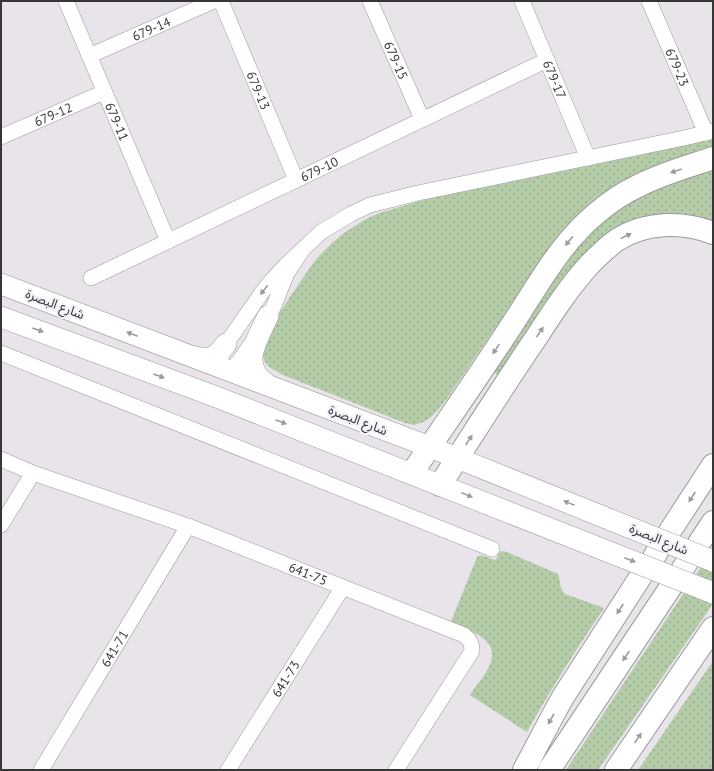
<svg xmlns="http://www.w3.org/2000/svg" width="714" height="771" font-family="'PT Sans','Noto Sans Arabic',sans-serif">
<defs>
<pattern id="grass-dots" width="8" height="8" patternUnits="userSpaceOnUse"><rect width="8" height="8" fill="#b4cda8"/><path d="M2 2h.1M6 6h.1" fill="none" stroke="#93a78a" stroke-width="1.8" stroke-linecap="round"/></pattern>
</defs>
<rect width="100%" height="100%" fill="#e8e4ea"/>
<path fill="url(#grass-dots)" d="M713,138V151L672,164L536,269L483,346L446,400L438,410L430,418L423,422L414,425L405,423L283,375L269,367L265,362L263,357L262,350L271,325L309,269L318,257L332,243L344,233L366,219L379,213L427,199L636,156Z
M713,167V224L641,220L499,375L496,374L492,370L494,364L583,238L635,196Z
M713,549V603L706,614L598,770H566Z
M502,551L507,552L558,574C561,582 559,587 565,594L604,608C577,648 551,689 527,732L470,695C476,685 486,675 490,664C500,638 468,630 450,624L477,557L481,555L496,560L499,553Z
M713,661V770H638Z"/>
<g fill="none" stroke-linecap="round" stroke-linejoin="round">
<g stroke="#9d9a9f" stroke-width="16">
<g id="minor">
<path id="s1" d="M66,1L168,241"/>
<path id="s2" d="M221,1L296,180"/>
<path id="s3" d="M370,1L422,119"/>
<path id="s4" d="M522,1L588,158"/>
<path id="s5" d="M649,1L706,133"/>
<path id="s6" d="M89,56L214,1"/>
<path id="s7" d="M1,137L104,92"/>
<path d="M301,252L287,273L273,308L256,337L239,361L234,367L229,370L223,369L220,363L221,357L226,344L263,291L272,280L285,266L321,232L351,214L370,205L418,193L684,138L713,131"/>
<path id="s8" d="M91,278L547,60"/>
<path d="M1,353L492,549"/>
<path id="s9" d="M1,459L33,473L188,526L464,635C470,640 472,643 472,651L396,770"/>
<path d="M1,525L33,473"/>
<path id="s10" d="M41,770L188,526"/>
<path id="s11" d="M228,770L343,587"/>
</g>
</g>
<g stroke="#9d9a9f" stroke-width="22">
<path id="secondary" d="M1,284L430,447L606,518
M1,317L214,396L594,546
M195,357C211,361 216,357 226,344
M268,385C238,367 257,340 268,316"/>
</g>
<g stroke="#9d9a9f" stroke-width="24">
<path id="motorway" d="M412,473C447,421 483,370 517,317C541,280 563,240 598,212C610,202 623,193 636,187C660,174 687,167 713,158
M440,485C472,436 503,386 536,338C553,312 569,287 590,264C598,256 607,247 617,240C645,222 682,221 713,233
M670,531L713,465
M699,543L713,522
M653,559L658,550
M682,570L687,562
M524,770L552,717L563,697L641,576
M549,770L670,588
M616,770L713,628"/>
</g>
<use href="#minor" stroke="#fff" stroke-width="15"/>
<use href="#secondary" stroke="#fff" stroke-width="21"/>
<use href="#motorway" stroke="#fff" stroke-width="22"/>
<g stroke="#9d9a9f" stroke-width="22" stroke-linecap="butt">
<path id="secondary-bridge" d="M606,518L713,561
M594,546L713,593"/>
</g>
<use href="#secondary-bridge" stroke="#fff" stroke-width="21"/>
</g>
<defs><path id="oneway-solid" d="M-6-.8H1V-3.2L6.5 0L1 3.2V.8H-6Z"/></defs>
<g fill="#9b9a9c">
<use href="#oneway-solid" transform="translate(676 171) rotate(161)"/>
<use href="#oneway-solid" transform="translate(626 236) rotate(-26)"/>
<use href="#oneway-solid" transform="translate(569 241) rotate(130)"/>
<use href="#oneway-solid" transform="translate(264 290) rotate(128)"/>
<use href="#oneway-solid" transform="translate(38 330) rotate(20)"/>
<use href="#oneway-solid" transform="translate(540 332) rotate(-56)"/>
<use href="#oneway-solid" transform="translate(132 334) rotate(-159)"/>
<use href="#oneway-solid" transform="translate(496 349) rotate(124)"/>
<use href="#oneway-solid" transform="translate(159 376) rotate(20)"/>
<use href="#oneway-solid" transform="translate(281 422) rotate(21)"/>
<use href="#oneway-solid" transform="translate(469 440) rotate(-57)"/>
<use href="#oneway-solid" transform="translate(467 495) rotate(22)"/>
<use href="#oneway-solid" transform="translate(692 497) rotate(123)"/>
<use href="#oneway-solid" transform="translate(569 503) rotate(-158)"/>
<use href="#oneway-solid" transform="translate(630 560) rotate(21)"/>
<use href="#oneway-solid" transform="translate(620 609) rotate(123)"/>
<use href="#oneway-solid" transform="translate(626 656) rotate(124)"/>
<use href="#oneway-solid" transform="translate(551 719) rotate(119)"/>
<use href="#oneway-solid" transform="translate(638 738) rotate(-56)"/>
</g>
<g text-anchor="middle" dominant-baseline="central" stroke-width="4" stroke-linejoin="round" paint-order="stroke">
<g font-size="13" fill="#373538" stroke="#f5f1f8">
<text stroke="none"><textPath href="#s6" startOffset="68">679-14</textPath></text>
<text stroke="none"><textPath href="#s3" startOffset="65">679-15</textPath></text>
<text stroke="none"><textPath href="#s5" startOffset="72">679-23</textPath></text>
<text stroke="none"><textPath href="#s4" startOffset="85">679-17</textPath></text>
<text stroke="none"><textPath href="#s2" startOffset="97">679-13</textPath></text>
<text stroke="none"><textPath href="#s7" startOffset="57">679-12</textPath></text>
<text stroke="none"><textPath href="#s1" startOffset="131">679-11</textPath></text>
<text stroke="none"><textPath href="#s8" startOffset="253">679-10</textPath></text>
<text transform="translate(55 304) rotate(21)">شارع البصرة</text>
<text transform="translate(358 420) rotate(21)">شارع البصرة</text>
<text transform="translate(659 539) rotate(22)">شارع البصرة</text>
<text stroke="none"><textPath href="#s9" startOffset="328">641-75</textPath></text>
<text stroke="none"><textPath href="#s10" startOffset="142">641-71</textPath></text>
<text stroke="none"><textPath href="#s11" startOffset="108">641-73</textPath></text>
</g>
</g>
<rect width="714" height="771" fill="none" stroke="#373538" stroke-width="4"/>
</svg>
